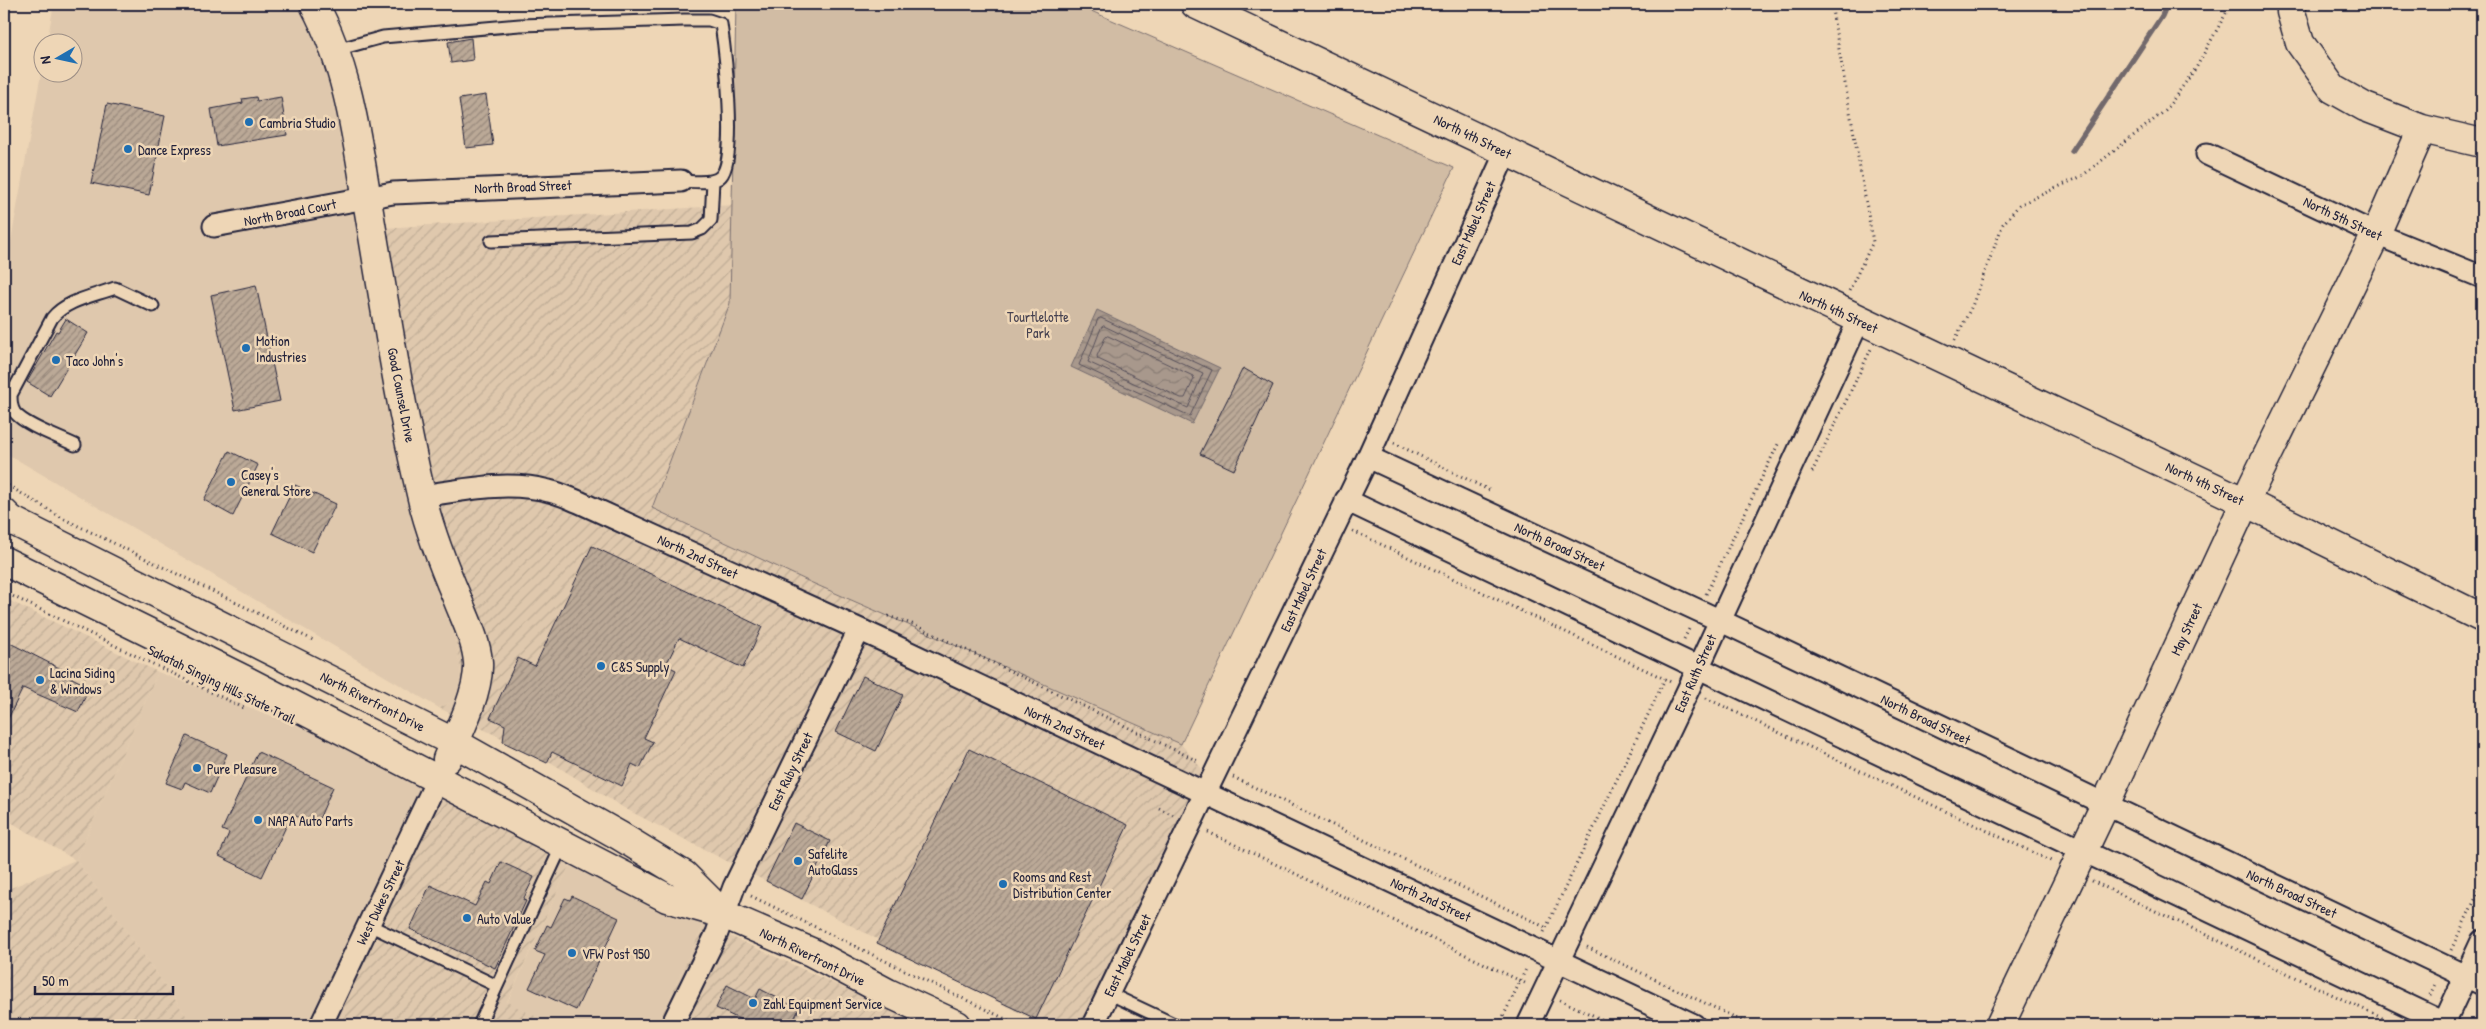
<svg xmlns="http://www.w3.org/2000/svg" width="2486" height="1029" font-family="'Patrick Hand',sans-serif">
<defs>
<pattern id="industrial-furrows" width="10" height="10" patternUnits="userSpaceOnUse" patternTransform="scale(1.25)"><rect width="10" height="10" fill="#dfc8ad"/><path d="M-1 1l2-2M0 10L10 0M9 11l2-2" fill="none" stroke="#bfac96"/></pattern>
<pattern id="water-waves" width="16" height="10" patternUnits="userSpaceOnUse" patternTransform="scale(1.25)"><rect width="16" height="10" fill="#a8988c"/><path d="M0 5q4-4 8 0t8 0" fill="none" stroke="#887c74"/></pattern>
<pattern id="building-hatch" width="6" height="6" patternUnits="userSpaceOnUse" patternTransform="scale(1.25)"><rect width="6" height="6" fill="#bba997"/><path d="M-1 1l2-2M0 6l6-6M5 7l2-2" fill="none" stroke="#98897c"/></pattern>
</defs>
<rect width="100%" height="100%" fill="#eed6b6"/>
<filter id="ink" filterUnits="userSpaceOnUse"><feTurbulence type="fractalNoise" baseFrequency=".02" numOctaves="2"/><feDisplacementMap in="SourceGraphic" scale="10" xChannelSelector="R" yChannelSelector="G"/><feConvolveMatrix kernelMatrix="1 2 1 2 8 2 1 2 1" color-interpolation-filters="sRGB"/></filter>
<g filter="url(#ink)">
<path fill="#dfc8ad" d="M54,4H299L329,60L435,588L452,622L461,673L460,692L455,701L439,708L4,452V280L42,68V72H72V42H47Z
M158,672L429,777L314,1025H193L76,860Z
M569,866L704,924L657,1025H553L507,1003Z"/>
<path fill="url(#industrial-furrows)" d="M733,205L730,303L653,508L810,582L1181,744L1208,776L1080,1025H1043L624,808L547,760L439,708L455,701L460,692L461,673L452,622L435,588L416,522L370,229Z
M4,598L158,672L76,860L193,1025H4V891L75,860L4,818Z
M429,777L569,866L507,1002L553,1025H314Z
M704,924L924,1025H657Z"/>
<path fill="#d1bca4" stroke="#7a6f70" d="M736,4H1075L1454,168L1181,744L810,582L652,508L730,303Z"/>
<path fill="url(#water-waves)" stroke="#72696c" d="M1097,310L1220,368L1192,424L1071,367Z"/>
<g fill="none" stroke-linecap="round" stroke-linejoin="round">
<path stroke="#58515b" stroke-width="1" d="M1101,318L1212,370L1190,416L1079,365L1098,319Z
M1104,326L1203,373L1188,408L1088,362L1101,328Z
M1108,336L1193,376L1194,379L1185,398H1181L1098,359L1097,356L1105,338Z"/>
<path stroke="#72696c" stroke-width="5.5" d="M2072,151L2162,16L2167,4"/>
</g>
<path fill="url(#building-hatch)" stroke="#22223b" d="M471,38L473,60L451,63L448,42Z
M486,95L493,145L466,148L459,99Z
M256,97L257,101L281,97L287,135L217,146L211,109L243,103L242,99Z
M107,104L165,116L149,195L91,183Z
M256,285L280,401L235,410L211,295Z
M66,319L88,333L50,396L27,382L56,331L58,332Z
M1243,368L1273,385L1234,470L1200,454Z
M229,451L258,465L233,516L204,500Z
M295,485L336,504L312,552L272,533Z
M592,546L762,627L743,668L679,638L666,665L676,670L644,738L653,742L640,768L632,764L622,786L552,752L547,763L503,742L505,725L490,718L518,658L535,666Z
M4,640L65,671L64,674L90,687L78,712L23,688L4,727Z
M863,676L903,695L876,751L836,732Z
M187,736L227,754L210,793L185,782L182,789L166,783Z
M969,749L1128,825L1036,1019L877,943Z
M258,752L333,787L316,826L292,814L262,877L219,856L229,833L222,830Z
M794,823L830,841L802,899L766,881Z
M501,862L534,877L523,900L526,901L495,968L410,929L430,885L475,906L487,882L491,884Z
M572,896L619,918L576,1010L529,988L545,955L535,951L547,925L551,927L565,898L570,900Z
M727,985L755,999L760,989L799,1009L791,1025H738L741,1020L716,1008Z"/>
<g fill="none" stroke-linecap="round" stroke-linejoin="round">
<g stroke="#22223b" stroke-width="15">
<path id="lane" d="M336,50L383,37L520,25L684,20H709L721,24C725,51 738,158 721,176C713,185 692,181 681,181
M491,241L692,233L702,229L711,220L713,181
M75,445C59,437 26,426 15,413C11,408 11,401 11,395L52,318C66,300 94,296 115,288L153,306
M369,925L497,986
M1108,993L1176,1025
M479,1025L563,843"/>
</g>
<g stroke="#22223b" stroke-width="25">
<path id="street" d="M2207,154L2376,234L2482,277
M214,226L393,193L681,181
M1368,457L1719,620L2482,984
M421,496C463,490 507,480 549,491C559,493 569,498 579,502L878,638L1694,1025
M1346,500L2449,1025
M321,1025L438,778
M672,1025L717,933L734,887L859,630
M1093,1025L1368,457L1506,152
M1528,1025L1688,690L1859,320
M2443,1025L2482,941"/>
</g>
<g stroke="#22223b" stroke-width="31">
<path id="secondary" d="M314,4C349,69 357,140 369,212C385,306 399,401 421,494C429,530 443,565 457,598C465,619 476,639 478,662C480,690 459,733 447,759
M1195,4L2245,502L2482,618
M2291,4V12L2300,43L2333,89L2365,107L2422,129L2482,143
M4,518L11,520L455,743L620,836L684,875L720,911
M4,561L243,679L667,898L723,914L811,952L888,993L957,1025
M2000,1025L2105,805L2254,483L2376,234L2422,129"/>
</g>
<g stroke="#22223b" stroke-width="31">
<path id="highway" d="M4,513L11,520"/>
</g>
<path stroke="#22223b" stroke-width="3" stroke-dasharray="1 4" stroke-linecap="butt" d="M1831,4L1873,242L1849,291
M1955,340L1972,306L2003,224L2019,205L2082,176L2165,111L2196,68L2231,4
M1394,443L1489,490
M1812,472L1871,349
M4,483L64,519L315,641
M1353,531L1671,682
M4,592L246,709
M1706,594L1779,442
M888,616L912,624L1200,762
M1684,639L1690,627
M1706,698L2053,862
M1233,777L1547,928
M1159,808L1173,815
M1208,832L1527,984
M2092,881L2397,1025
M751,896L1018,1025
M1544,932L1665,679
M1587,947L1751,1025
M2451,950L2482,885
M2430,995L2436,982
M1560,1000L1614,1025
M1499,1025L1527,967"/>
<use href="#lane" stroke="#eed6b6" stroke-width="11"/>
<use href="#street" stroke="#eed6b6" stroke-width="21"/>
<use href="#secondary" stroke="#eed6b6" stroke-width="28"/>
<use href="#highway" stroke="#eed6b6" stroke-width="28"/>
</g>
</g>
<g fill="#1f6fb2" stroke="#eed6b6" stroke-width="2">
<circle cx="249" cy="122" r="5"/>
<circle cx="128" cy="149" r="5"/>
<circle cx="246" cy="348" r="5"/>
<circle cx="56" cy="360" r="5"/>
<circle cx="231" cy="482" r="5"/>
<circle cx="601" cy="666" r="5"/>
<circle cx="40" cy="680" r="5"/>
<circle cx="197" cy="768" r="5"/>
<circle cx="258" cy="820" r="5"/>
<circle cx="798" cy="861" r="5"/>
<circle cx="1003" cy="884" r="5"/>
<circle cx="467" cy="918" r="5"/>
<circle cx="572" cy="953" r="5"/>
<circle cx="753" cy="1003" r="5"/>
</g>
<g text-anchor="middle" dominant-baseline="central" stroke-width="5" stroke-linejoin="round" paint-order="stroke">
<g font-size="14" fill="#22223b" stroke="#eed6b6" text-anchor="start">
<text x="259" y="122">Cambria Studio</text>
<text x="138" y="149">Dance Express</text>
<text x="256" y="340">Motion<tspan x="256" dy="16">Industries</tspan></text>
<text x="66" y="360">Taco John's</text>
<text x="241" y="474">Casey's<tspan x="241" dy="16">General Store</tspan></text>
<text x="611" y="666">C&amp;S Supply</text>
<text x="50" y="672">Lacina Siding<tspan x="50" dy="16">&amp; Windows</tspan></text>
<text x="207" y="768">Pure Pleasure</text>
<text x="268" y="820">NAPA Auto Parts</text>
<text x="808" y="853">Safelite<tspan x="808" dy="16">AutoGlass</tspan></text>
<text x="1013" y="876">Rooms and Rest<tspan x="1013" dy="16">Distribution Center</tspan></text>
<text x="477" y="918">Auto Value</text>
<text x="582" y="953">VFW Post 950</text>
<text x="763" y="1003">Zahl Equipment Service</text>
</g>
<g font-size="14" fill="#22223b" stroke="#eed6b6">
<text transform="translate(1473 136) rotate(26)">North 4th Street</text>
<text transform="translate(523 186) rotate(-2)">North Broad Street</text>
<text transform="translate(290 212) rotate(-11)">North Broad Court</text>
<text transform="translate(2343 218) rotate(25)">North 5th Street</text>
<text transform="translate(1473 223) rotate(-66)">East Mabel Street</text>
<text transform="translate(1839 311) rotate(25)">North 4th Street</text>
<text transform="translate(402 395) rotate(79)">Good Counsel Drive</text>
<text transform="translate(2205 483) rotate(25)">North 4th Street</text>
<text transform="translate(1560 546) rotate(25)">North Broad Street</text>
<text transform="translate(698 556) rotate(25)">North 2nd Street</text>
<text transform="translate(1303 590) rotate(-65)">East Mabel Street</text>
<text transform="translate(2186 629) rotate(-65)">May Street</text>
<text transform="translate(1695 673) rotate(-66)">East Ruth Street</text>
<text transform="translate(222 684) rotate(26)">Sakatah Singing Hills State Trail</text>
<text transform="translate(373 701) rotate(27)">North Riverfront Drive</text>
<text transform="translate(1926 719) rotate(26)">North Broad Street</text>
<text transform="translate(1065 727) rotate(25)">North 2nd Street</text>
<text transform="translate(790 771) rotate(-64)">East Ruby Street</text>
<text transform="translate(2292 893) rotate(25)">North Broad Street</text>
<text transform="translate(1431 899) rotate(25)">North 2nd Street</text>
<text transform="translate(380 902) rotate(-64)">West Dukes Street</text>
<text transform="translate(1127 955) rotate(-64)">East Mabel Street</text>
<text transform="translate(813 956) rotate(26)">North Riverfront Drive</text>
</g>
<g font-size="14" fill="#454150" stroke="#eed6b6">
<text x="1038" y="316">Tourtlelotte<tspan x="1038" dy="16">Park</tspan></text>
</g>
</g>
<rect width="2486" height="1029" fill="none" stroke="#eed6b6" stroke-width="20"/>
<rect x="10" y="10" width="2466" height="1009" fill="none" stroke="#22223b" stroke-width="2" filter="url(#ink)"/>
<g transform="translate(58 58) rotate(261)"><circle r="24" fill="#eed6b6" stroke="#9c8e85"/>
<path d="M0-4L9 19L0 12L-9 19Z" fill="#1f6fb2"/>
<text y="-8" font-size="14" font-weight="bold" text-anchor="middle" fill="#22223b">N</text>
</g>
<path d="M35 986v8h138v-8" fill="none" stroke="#22223b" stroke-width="2.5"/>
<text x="42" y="986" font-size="15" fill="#22223b" stroke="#eed6b6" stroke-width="4" paint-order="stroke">50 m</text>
</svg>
